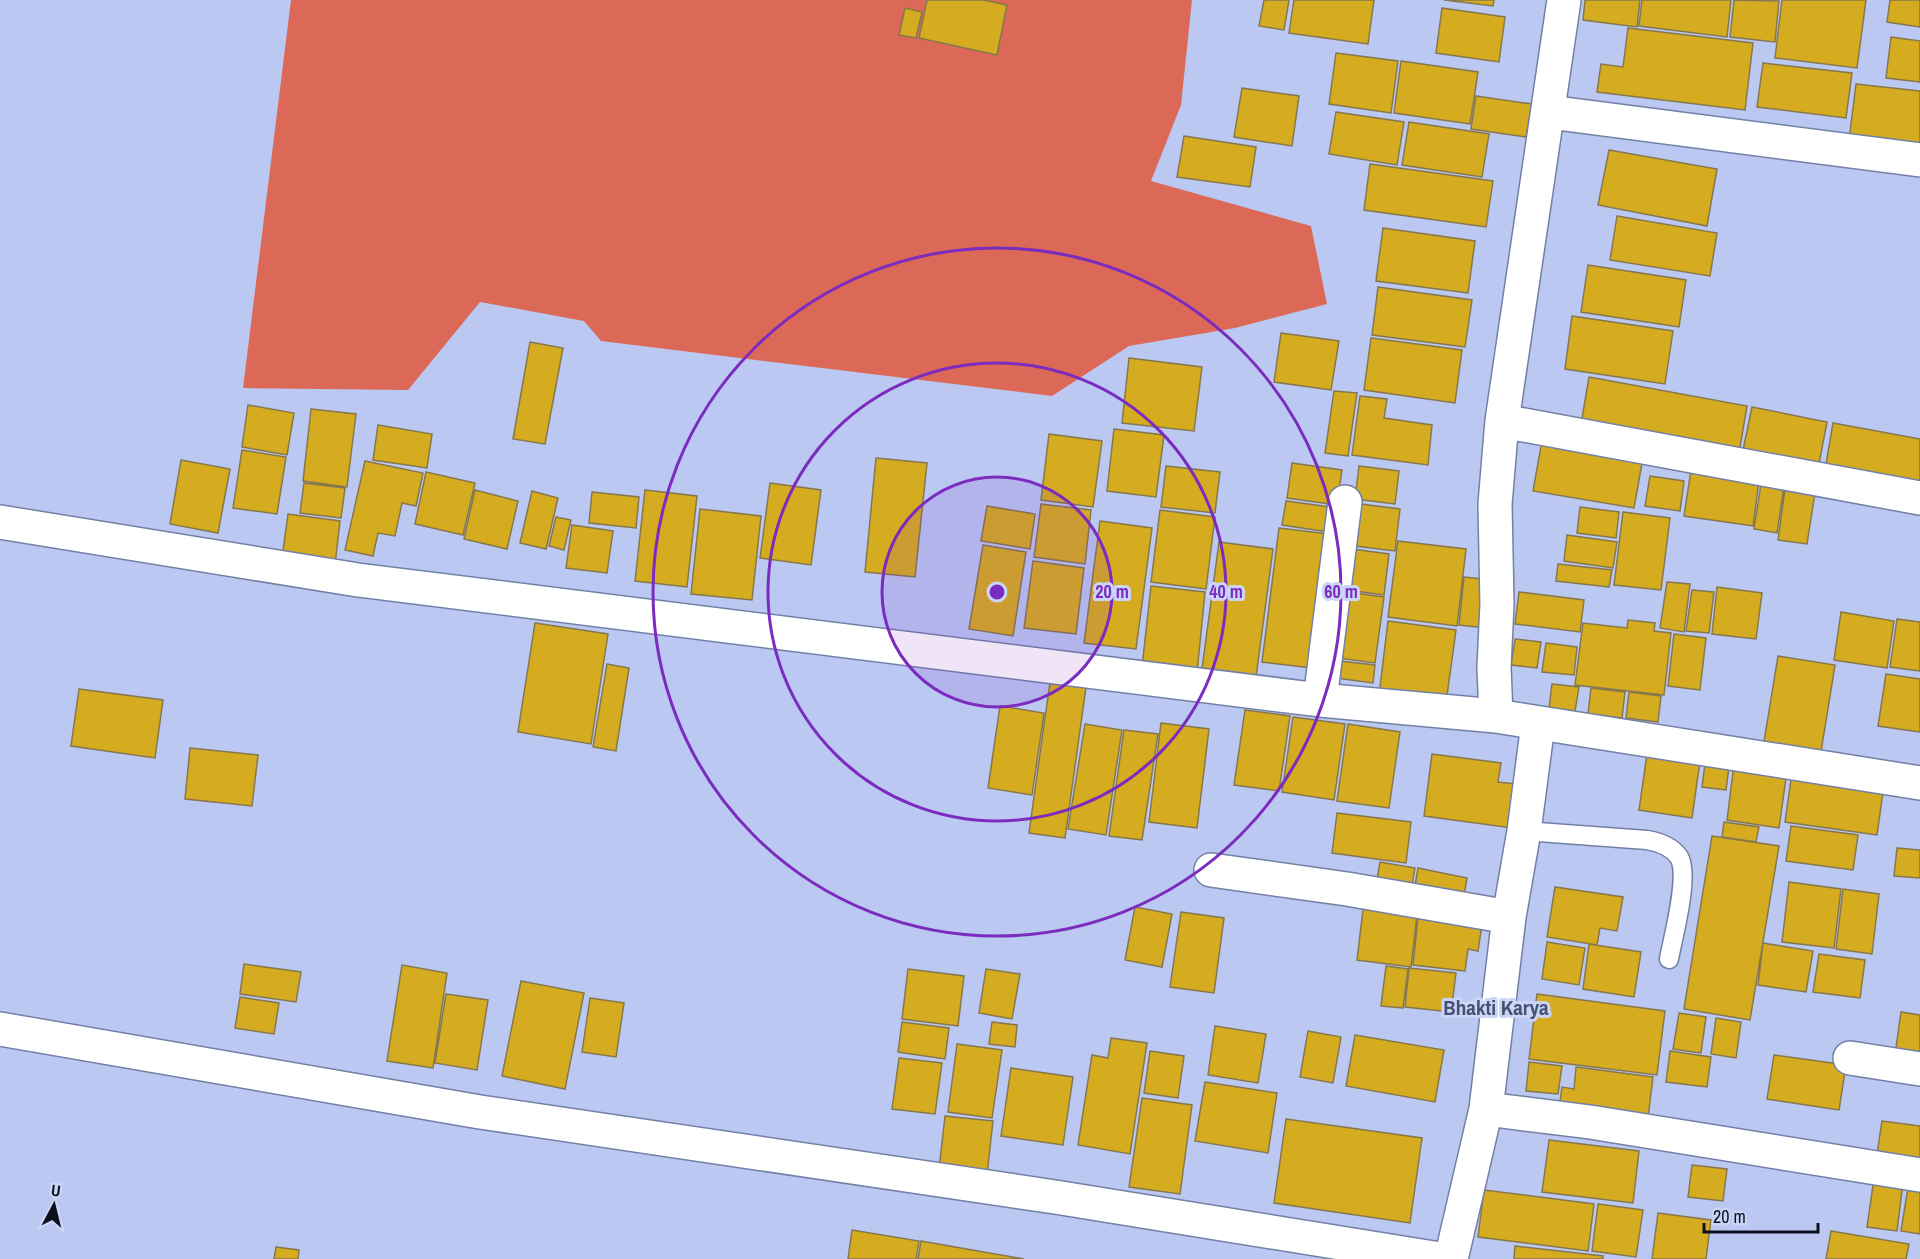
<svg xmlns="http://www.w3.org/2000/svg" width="1920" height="1259" font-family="'Archivo Narrow',sans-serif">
<rect width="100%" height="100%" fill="#bac8f2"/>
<path fill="#dc6957" d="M291,0H1192L1181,105L1151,181L1311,226L1327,304L1235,328L1129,346L1052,396L601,341L584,321L480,302L408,390L243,388Z"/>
<path fill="#d5ac1f" stroke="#86774d" stroke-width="1.5" d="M927,0H984L1007,5L997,55L919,38Z
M1264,0H1289L1284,30L1259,26Z
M1294,0H1374L1368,44L1289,33Z
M1444,0H1494L1493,6Z
M1585,0H1640L1637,27L1583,20Z
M1642,0H1731L1727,37L1639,26Z
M1734,0L1779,1L1775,42L1730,37Z
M1782,0H1866L1857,68L1775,58Z
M1890,0H1920V27L1887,22Z
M905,8L922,12L916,38L899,35Z
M1442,8L1505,17L1499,62L1436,53Z
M1628,28L1753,43L1745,110L1597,92L1601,64L1623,67Z
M1891,37L1920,41V82L1886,78Z
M1336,53L1398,61L1391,113L1329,104Z
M1401,61L1478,72L1470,124L1394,113Z
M1763,63L1852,73L1846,118L1757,107Z
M1856,84L1920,91V148L1849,140Z
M1242,88L1299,96L1292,146L1234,137Z
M1476,96L1532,104L1526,137L1471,129Z
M1336,112L1404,122L1397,165L1329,154Z
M1409,122L1489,134L1482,177L1402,165Z
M1184,136L1256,147L1250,187L1177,177Z
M1609,150L1717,169L1707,226L1598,205Z
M1370,164L1493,181L1486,227L1364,210Z
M1617,216L1717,233L1710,276L1610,260Z
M1383,228L1475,241L1468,293L1376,281Z
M1588,265L1686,280L1679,327L1581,312Z
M1378,287L1472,300L1465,347L1372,335Z
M1572,316L1673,331L1665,384L1565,369Z
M1281,333L1339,341L1331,390L1274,382Z
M1371,338L1462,350L1455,403L1364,390Z
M530,342L563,348L545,444L513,439Z
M1129,358L1202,367L1194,431L1122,423Z
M1589,377L1747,406L1738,459L1580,430Z
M1334,391L1357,393L1348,456L1325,453Z
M1360,396L1387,399L1384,418L1432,425L1428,465L1352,455Z
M248,405L294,413L287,455L242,447Z
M1752,407L1827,422L1817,474L1741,460Z
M311,409L356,414L347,487L303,481Z
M1833,423L1920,439V493L1824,476Z
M378,425L432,434L427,468L373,460Z
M1114,429L1164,435L1156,497L1107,491Z
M1049,434L1102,441L1093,507L1041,500Z
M1543,435L1644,452L1634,508L1533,491Z
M242,450L286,457L277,514L233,508Z
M876,458L927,463L915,577L865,572Z
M181,460L230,469L218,533L170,524Z
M365,461L423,473L416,506L402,503L395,536L378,533L373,556L345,550Z
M1292,463L1342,470L1337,505L1287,498Z
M1166,466L1220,472L1215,513L1161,507Z
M1359,466L1399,471L1395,504L1355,499Z
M1691,470L1759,480L1753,526L1684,516Z
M426,472L475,483L463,535L415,524Z
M1650,476L1684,481L1680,511L1645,506Z
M304,483L345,488L341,518L300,513Z
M770,483L821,490L811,565L760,558Z
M1761,484L1784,487L1777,533L1754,529Z
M1785,489L1815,493L1807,544L1778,540Z
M475,490L518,501L507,549L464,539Z
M645,490L697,496L687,587L635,581Z
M532,491L558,498L546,549L520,543Z
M592,492L639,497L636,528L589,523Z
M1286,501L1338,508L1335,533L1282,525Z
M1353,503L1400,509L1395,551L1347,545Z
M1041,504L1091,510L1085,564L1034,557Z
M987,506L1035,514L1030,549L981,541Z
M1580,507L1619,512L1616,538L1577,533Z
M700,509L761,516L752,600L691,594Z
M1160,510L1215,517L1206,589L1151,582Z
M1623,512L1670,518L1661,590L1614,585Z
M288,514L340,521L335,565L282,558Z
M556,517L571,520L564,550L549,546Z
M1100,521L1152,528L1136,649L1084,643Z
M572,525L613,531L607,573L566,568Z
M1279,528L1337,535L1320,669L1262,662Z
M1567,535L1617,542L1613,568L1564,561Z
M1398,541L1466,549L1457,626L1388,617Z
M1219,542L1273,549L1256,677L1202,669Z
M983,545L1026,552L1013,636L969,629Z
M1345,548L1389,554L1384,595L1340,589Z
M1033,561L1084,568L1076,634L1024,628Z
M1558,564L1612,570L1609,587L1556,581Z
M1464,577L1492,580L1486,628L1459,625Z
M1667,582L1690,584L1684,632L1660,628Z
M1151,586L1205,592L1197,673L1142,667Z
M1717,587L1762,593L1756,639L1712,634Z
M1692,590L1714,592L1709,633L1686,631Z
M1340,591L1384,597L1375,663L1332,657Z
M1519,592L1584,600L1580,632L1515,624Z
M1841,612L1894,621L1887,668L1834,660Z
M1897,619L1920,622V671L1890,667Z
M1628,620L1655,623L1654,631L1671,633L1664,695L1575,685L1583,623L1627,628Z
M1388,621L1456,630L1446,703L1379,695Z
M535,623L608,634L591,744L518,732Z
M1674,634L1706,638L1700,690L1668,686Z
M1515,639L1541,642L1537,668L1511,665Z
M1546,643L1577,647L1574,675L1542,672Z
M1778,656L1835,665L1821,752L1764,742Z
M1331,660L1375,665L1373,683L1329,677Z
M607,664L629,668L616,751L593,747Z
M1886,674L1920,679V732L1878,726Z
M1051,675L1087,680L1065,838L1029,833Z
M1552,684L1579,687L1575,711L1549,708Z
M1591,688L1625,692L1622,718L1588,714Z
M79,689L163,700L155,758L71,746Z
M1629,692L1661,696L1658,722L1626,718Z
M1000,706L1044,713L1032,795L988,788Z
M1245,710L1290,716L1279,791L1234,785Z
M1293,717L1345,724L1334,800L1282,792Z
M1161,723L1209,729L1197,828L1149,822Z
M1085,724L1122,730L1106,835L1068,829Z
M1348,724L1400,732L1389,808L1337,801Z
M1124,730L1158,734L1142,840L1109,836Z
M1648,747L1701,754L1692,818L1639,810Z
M190,748L258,755L252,806L185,799Z
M1432,754L1501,763L1498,782L1526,785L1520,829L1424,816Z
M1706,756L1730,759L1726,790L1702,787Z
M1734,764L1787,771L1779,828L1727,820Z
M1792,772L1884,785L1877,835L1785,822Z
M1337,813L1411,822L1406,863L1332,853Z
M1724,822L1759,827L1756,842L1722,837Z
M1791,826L1858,835L1853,870L1786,861Z
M1712,836L1779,846L1750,1020L1684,1009Z
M1897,848L1920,850V878L1894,876Z
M1380,862L1415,868L1410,897L1375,891Z
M1418,868L1467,878L1462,907L1413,898Z
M1789,882L1841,889L1834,948L1782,942Z
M1555,887L1623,897L1617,931L1600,928L1597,945L1547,937Z
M1843,889L1879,894L1872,954L1836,949Z
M1364,901L1418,907L1411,967L1357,960Z
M1135,907L1172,914L1162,967L1125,960Z
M1181,912L1224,918L1214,993L1170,987Z
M1418,917L1482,924L1478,951L1468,949L1465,971L1413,965Z
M1547,942L1585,948L1579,985L1542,979Z
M1763,943L1813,951L1806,992L1758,985Z
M1589,944L1641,952L1634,997L1583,989Z
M1819,954L1865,960L1860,998L1813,992Z
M244,964L301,972L296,1002L240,994Z
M402,965L447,973L433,1068L387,1061Z
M1386,966L1408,969L1403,1008L1381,1006Z
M1409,968L1456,973L1451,1012L1405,1007Z
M908,969L964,976L958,1026L902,1019Z
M986,969L1020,974L1012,1019L979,1013Z
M521,981L584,993L565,1089L502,1076Z
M446,994L488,1000L477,1070L435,1063Z
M1537,994L1665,1011L1657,1075L1529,1059Z
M240,997L279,1003L274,1034L235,1028Z
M590,998L624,1003L616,1057L582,1052Z
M1901,1012L1920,1015V1059L1895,1055Z
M1679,1013L1706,1017L1701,1053L1673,1049Z
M1716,1018L1741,1022L1736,1058L1711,1054Z
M902,1022L949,1028L945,1059L898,1052Z
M992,1022L1017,1025L1015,1047L989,1044Z
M1215,1026L1266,1034L1258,1083L1208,1075Z
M1308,1031L1341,1037L1333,1083L1300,1077Z
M1355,1035L1444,1050L1435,1102L1346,1086Z
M1111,1038L1147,1043L1130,1154L1078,1145L1092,1055L1108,1058Z
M957,1044L1002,1050L992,1118L948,1112Z
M1150,1051L1184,1056L1178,1098L1144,1093Z
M1670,1051L1711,1057L1707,1087L1666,1082Z
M1774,1055L1846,1065L1839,1110L1767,1099Z
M899,1058L942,1063L935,1114L892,1109Z
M1529,1062L1562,1066L1558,1094L1526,1091Z
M1576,1067L1653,1077L1647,1126L1558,1115L1562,1087L1574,1089Z
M1011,1068L1073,1077L1063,1145L1001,1136Z
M1205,1082L1277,1093L1268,1153L1195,1141Z
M1142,1098L1192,1105L1180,1194L1129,1187Z
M945,1116L993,1121L987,1175L939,1169Z
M1286,1119L1422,1138L1410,1223L1274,1203Z
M1882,1121L1920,1126V1172L1875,1167Z
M1549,1140L1639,1151L1633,1203L1542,1192Z
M1692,1165L1727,1169L1723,1201L1688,1197Z
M1875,1171L1904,1175L1897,1231L1867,1227Z
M1910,1175L1920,1177V1234L1901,1231Z
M1484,1190L1594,1204L1588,1251L1478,1237Z
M1598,1204L1643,1210L1636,1257L1592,1251Z
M1658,1213L1711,1220L1706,1259H1652Z
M852,1230L919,1241L916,1259H848Z
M1831,1231L1909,1244L1906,1259H1826Z
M921,1241L1024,1259H918Z
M1515,1246L1603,1256V1259H1514Z
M276,1247L299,1250L298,1259H274Z"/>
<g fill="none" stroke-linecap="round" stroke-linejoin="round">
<g stroke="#7380a6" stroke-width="21">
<path id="service" d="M1524,831L1647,840C1659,842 1672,847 1679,857C1690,875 1673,937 1669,959"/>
</g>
<g stroke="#7380a6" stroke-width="36">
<path id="minor" d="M1549,112L1920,160
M1502,421L1920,498
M0,522L358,580L1320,700L1496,716L1920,783
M1320,700L1345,502
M1496,716L1494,667L1497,604L1495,504L1502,421L1564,0
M1211,870L1347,889L1509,917
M0,1029L480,1112L1055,1197L1440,1259
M1850,1058L1920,1069
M1486,1109L1590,1122L1920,1175
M1451,1259L1486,1109L1509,917L1524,831L1538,724"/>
</g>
<use href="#service" stroke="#fff" stroke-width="18"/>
<use href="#minor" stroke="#fff" stroke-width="33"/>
</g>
<circle cx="997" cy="592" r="115" fill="#7b2cbf" fill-opacity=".12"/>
<g fill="none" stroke="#7b2cbf" stroke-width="3">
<circle cx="997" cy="592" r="115"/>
<circle cx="997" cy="592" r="229"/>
<circle cx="997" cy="592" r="344"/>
</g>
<g text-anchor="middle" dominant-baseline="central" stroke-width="6" stroke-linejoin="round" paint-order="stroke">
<g font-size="21" font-weight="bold" fill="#465175" stroke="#cad5f7">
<text x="1496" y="1007">Bhakti Karya</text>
</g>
</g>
<circle cx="997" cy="592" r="9" fill="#7b2cbf" stroke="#cad5f7" stroke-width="3"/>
<g font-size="18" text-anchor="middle" font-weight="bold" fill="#7b2cbf" stroke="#cad5f7" stroke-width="6" stroke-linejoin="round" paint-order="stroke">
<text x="1112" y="598">20 m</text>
<text x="1226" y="598">40 m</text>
<text x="1341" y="598">60 m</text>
</g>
<g transform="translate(54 1205) rotate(7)" stroke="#cad5f7" stroke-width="4.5" paint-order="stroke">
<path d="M0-4.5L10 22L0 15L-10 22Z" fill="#0c101e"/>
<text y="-9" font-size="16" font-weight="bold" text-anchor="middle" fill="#0c101e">U</text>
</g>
<path d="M1704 1223v9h114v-9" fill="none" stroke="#0c101e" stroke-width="3"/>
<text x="1713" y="1223" font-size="18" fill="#0c101e" stroke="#cad5f7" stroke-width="4.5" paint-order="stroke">20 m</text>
</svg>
